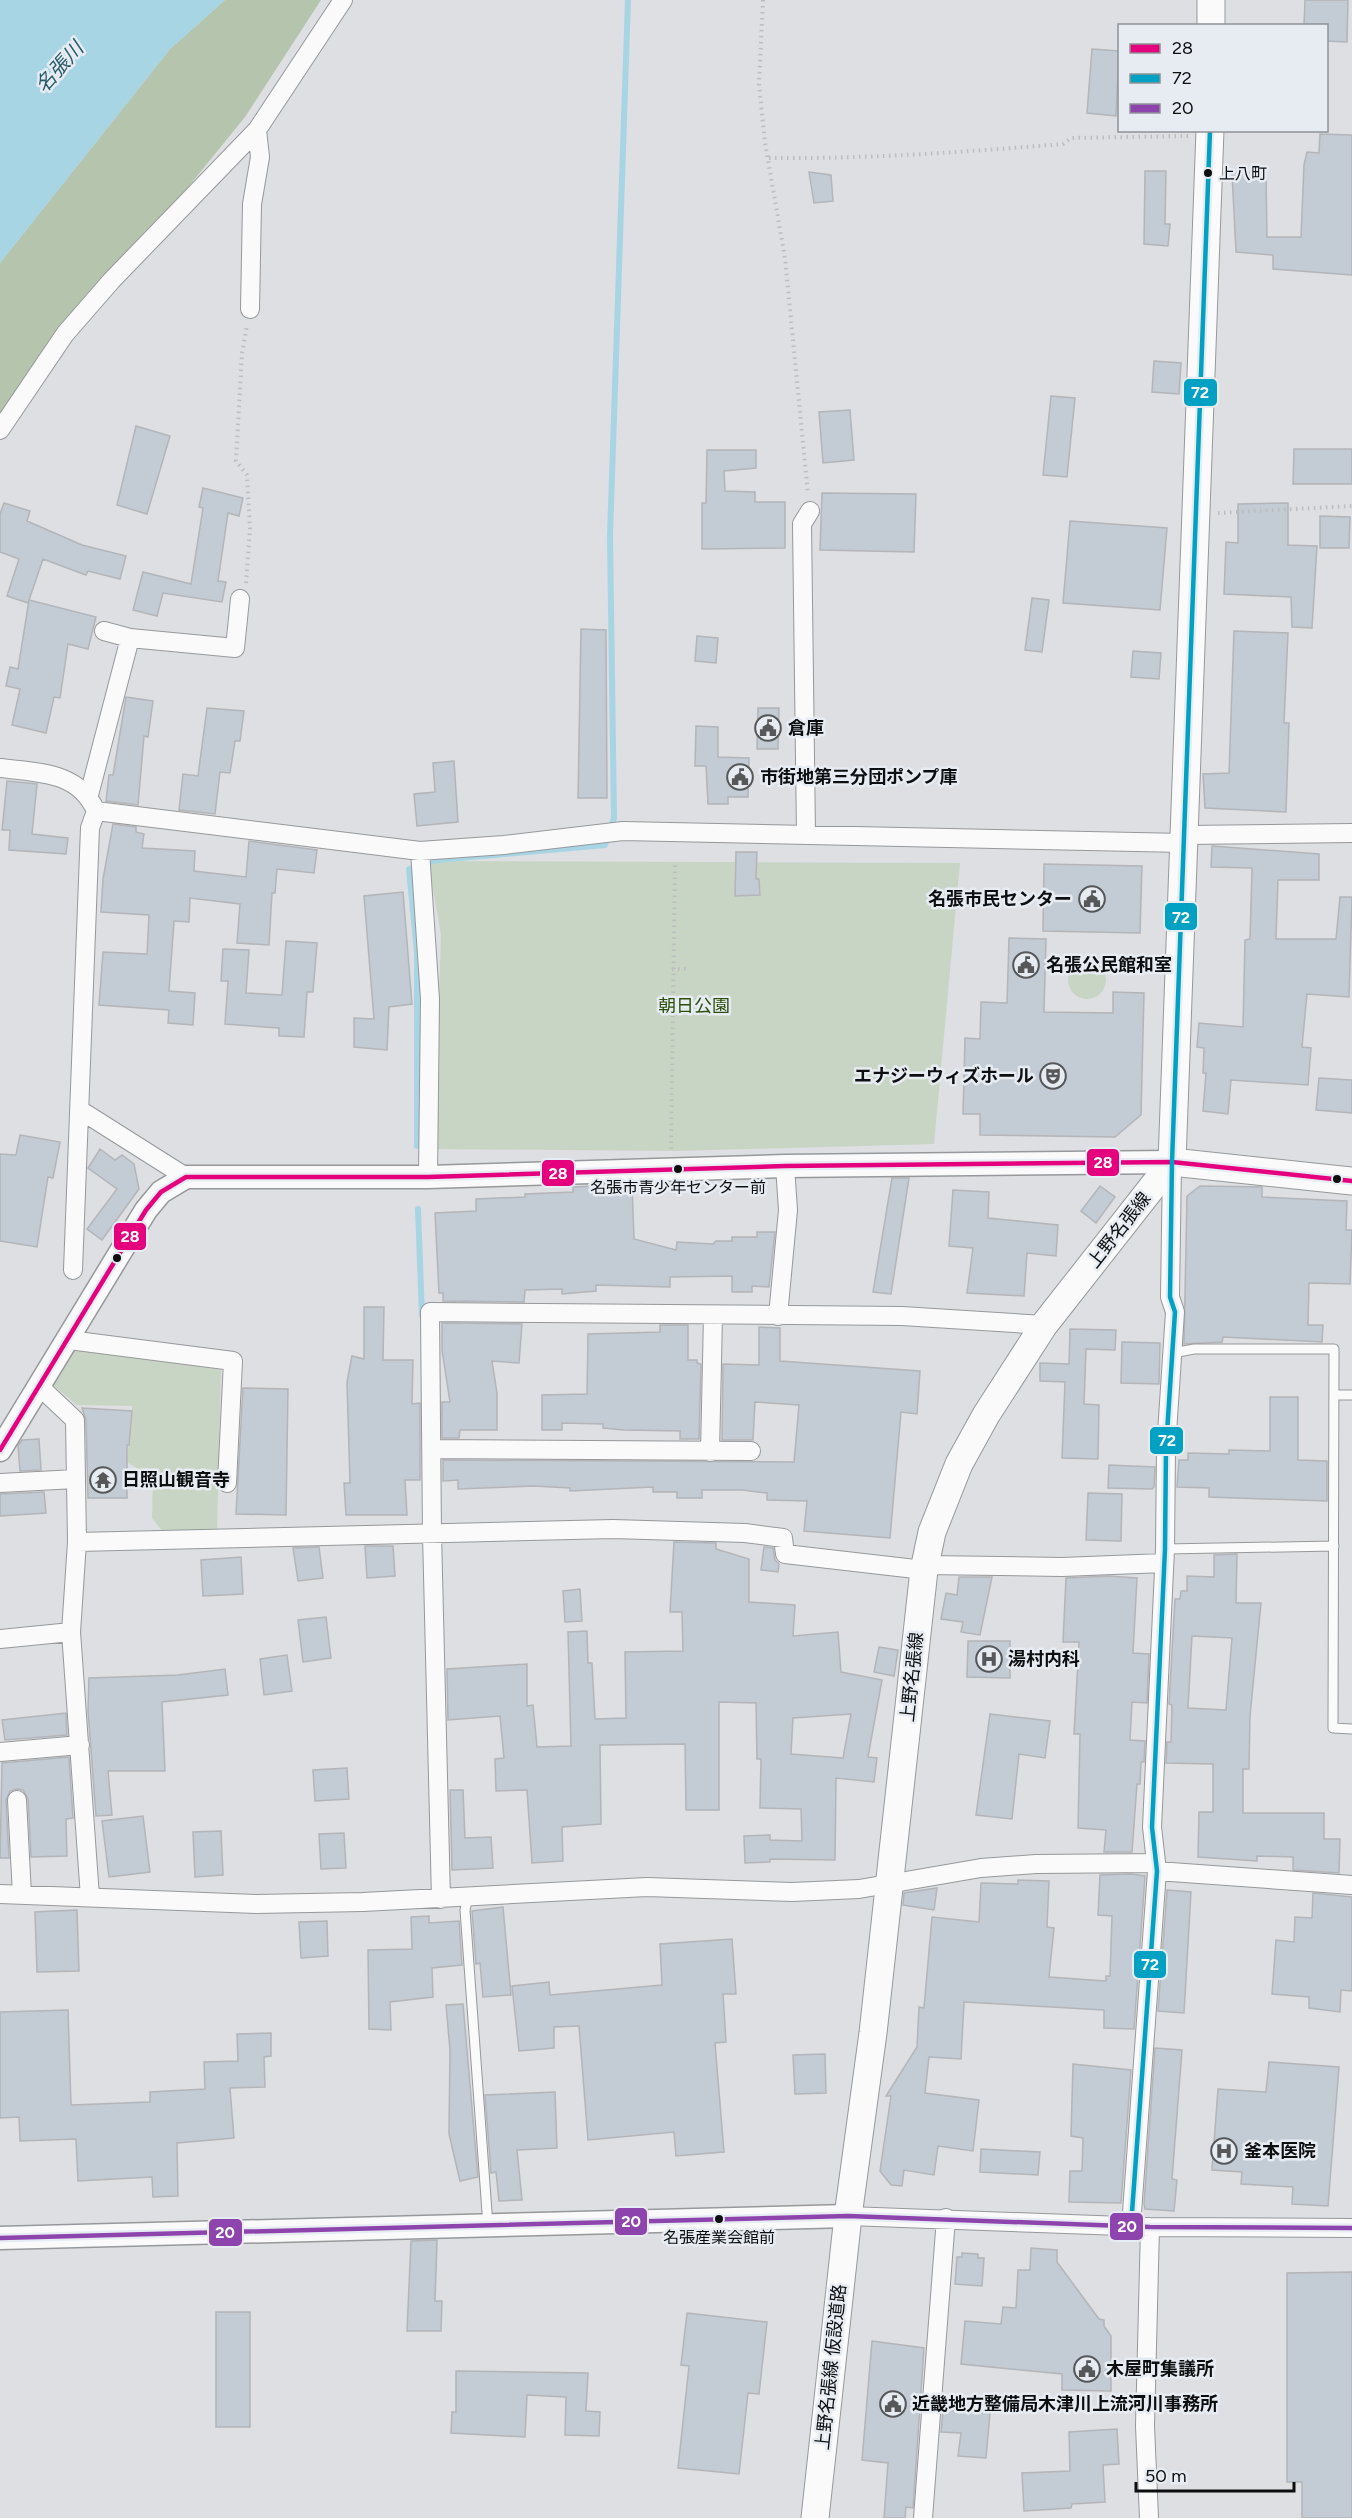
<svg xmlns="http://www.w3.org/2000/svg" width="1352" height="2518" font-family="Figtree,'Noto Sans JP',sans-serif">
<rect width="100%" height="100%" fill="#dddfe2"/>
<path fill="#c9d5c4" d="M428,861L960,863L934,1144L676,1151L434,1149L441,935Z
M1068 980a19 19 0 1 1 38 0a19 19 0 1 1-38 0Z
M72,1347L221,1370L217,1534L163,1532L152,1518L153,1478L127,1462L132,1406L77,1405L48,1381Z"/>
<path fill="#b5c5ad" d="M225,0H321L245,117L0,419V263L170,49Z"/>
<path fill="#a7d5e4" d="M0,0H225L170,49L0,263Z"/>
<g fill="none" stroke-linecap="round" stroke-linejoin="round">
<path stroke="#a7d5e4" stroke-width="6" d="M417,1146V952L409,869L438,860L605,845L614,818L610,536L628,0
M418,1209L422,1316"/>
</g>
<path fill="#c3cbd4" stroke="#b3b5b8" stroke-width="1.5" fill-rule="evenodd" d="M1305,0H1348L1347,42L1326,41V26H1304Z
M1092,49L1119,51L1116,116L1087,113Z
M1320,134L1352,135V275L1273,269V255L1236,252L1232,173L1266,172L1267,237H1301L1304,165L1307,152L1319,153Z
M1145,171H1166L1165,224H1170L1168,246L1144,244Z
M809,172L831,175L833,201L814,203Z
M1154,361L1181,363L1179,394L1152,392Z
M1051,396L1075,398L1067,477L1043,475Z
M850,410L854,460L823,463L819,412Z
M136,426L170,436L147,514L117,505Z
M1294,449H1352V484H1293Z
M707,450H756V468L724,471L725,491L755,492V502H785V548L702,549V503H706Z
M203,488L243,498L239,516L228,513L218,581L226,582L222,602L163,593L157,616L133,610L143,572L191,584L203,508L199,507Z
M822,493L916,494L914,552L820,550Z
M4,503L30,511L27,521L82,545L126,556L120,579L88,571L86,575L43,559L28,603L7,596L19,559L0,552V514Z
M1288,503V545L1317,546L1312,628L1292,627L1291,597L1224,594L1226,542L1238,543V504Z
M1320,516L1350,517L1349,548H1320Z
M1070,521L1167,528L1160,610L1063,603Z
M1032,598L1049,600L1042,652L1025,650Z
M29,600L96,617L88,649L68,644L60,698L54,697L46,733L12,725L20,689L6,686L10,667L18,669Z
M581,629L606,630L607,798H578Z
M1234,631L1288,633L1284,723H1289L1286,812L1205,808L1203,774L1229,773Z
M697,636L718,638L716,663L695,661Z
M1133,651L1161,653L1159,679L1131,677Z
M126,697L153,701L148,737L144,736L138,805L106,801L109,775H113Z
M207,708L244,711L240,741H235L230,773L220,772L215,814L179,810L183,774L198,776Z
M758,708H779L778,749H757Z
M696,726L718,727V757L749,758L748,797H728V804H708L706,766H695Z
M454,761L458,822L417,826L414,794L435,792L433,763Z
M7,781L37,784L32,834L68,838L66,854L9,850L10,830H2Z
M113,824L136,827V832L144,834L142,848L195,851L194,871L246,877L249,841L317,850L314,873L277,869L275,893H272L269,945L237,943L240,904L190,898L189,922L174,921L169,991L195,993L193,1025L168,1023L169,1010L99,1005L103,952L147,954L149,915L101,912L103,879Z
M1212,846L1319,854V880H1278L1276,939H1336L1340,897H1352L1349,997L1307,994L1302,1047L1311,1048L1308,1085L1231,1080L1228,1114L1203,1111L1206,1073H1203L1204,1048L1197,1047L1199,1023L1243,1027L1245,940L1250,939L1252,868L1211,867Z
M736,852H757L756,879H759L760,895L735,896Z
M1044,864L1142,866L1140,933L1043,931Z
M403,892L412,1004L389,1007L387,1050L354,1047V1018L374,1019L364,896Z
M1009,938L1046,939L1044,1012L1113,1013V992L1144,993L1141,1115L1115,1137L980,1135V1114H963L965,1038L980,1039L981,1002L1007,1003Z
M286,941L317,943L313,992H307L304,1037L279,1036V1028L225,1024L228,981H221L223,949L249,950L246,993L282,995Z
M1319,1078L1352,1080V1113L1316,1110Z
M20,1135L60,1142L53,1178L48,1177L37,1247L0,1241V1154L16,1155Z
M100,1149L115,1160L122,1155L134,1164L139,1189L102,1240L87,1229L117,1189L88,1168Z
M892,1178H909L891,1294L873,1292Z
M632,1184L634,1239L676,1250L677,1242L713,1244L716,1241H732V1237H757V1232H775L769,1287L752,1286V1292H732V1276L670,1277V1287L596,1285V1291L562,1294V1289L525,1290L524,1302L443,1301V1293H439L435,1213L476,1211V1199L525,1197V1194L573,1192V1187Z
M1100,1186L1115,1197L1096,1223L1081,1211Z
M1200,1186L1262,1187V1197L1347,1201L1346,1230H1352L1350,1284L1309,1283L1308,1325H1323L1322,1342L1223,1337L1222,1342L1184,1344L1187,1196Z
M953,1190L989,1192L988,1218L1058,1225L1056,1256L1027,1253L1024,1296L967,1293L973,1248L949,1246Z
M364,1307H384L383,1360H413L412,1404L420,1403V1480H405L407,1515H346L344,1483H350L347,1382L352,1356L364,1359Z
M442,1323L522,1324L519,1363L492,1361L497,1393V1430H460L459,1438H442V1402H450L442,1350Z
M660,1325H688V1360H697V1363L701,1364L699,1439H680V1431L624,1430L603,1428V1424L562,1423V1430H542V1395L587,1394L588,1334L660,1332Z
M759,1327L780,1328V1361L920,1371L917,1414L901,1412L890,1538L804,1531L807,1501L767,1500V1493L742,1490H702V1498H677V1492H653V1487L570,1491V1488L534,1486L458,1489V1480L443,1481V1460L794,1462L799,1405L755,1402L753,1440H722L723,1364L759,1365Z
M1070,1329L1116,1330L1115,1350L1086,1349L1084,1404L1099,1405L1098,1459L1062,1458L1065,1382L1040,1381V1363L1069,1364Z
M1122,1342L1160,1343L1159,1384L1121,1383Z
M243,1388L288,1389L286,1515L236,1514Z
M1270,1397H1298V1460L1327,1461V1501L1209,1497V1488L1177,1487L1179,1460H1188V1453L1229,1454V1450L1270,1451Z
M82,1408L132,1411L129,1445H127V1498H88L86,1420Z
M39,1439L41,1470L20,1471L18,1446L22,1440Z
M1109,1465L1155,1467L1154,1487L1152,1489L1108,1488Z
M44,1492L46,1513L0,1516V1494Z
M1088,1493L1122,1494L1121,1541L1086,1540Z
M674,1542L716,1543V1549L749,1559V1602L795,1605L793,1636L838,1632L841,1672L882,1680L868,1757L877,1758L874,1782L836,1778L835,1860L770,1859V1862L745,1863L744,1836L770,1835V1840L802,1841L801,1809L760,1808L761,1759H757L756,1703L719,1702V1810H686L685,1744L600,1745L601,1824L562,1827L563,1861L532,1863L527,1790L496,1791L495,1759L504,1758L500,1716L448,1720L447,1669L527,1664V1706L533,1705L537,1747L571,1746L568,1632L587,1631L588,1663H592L595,1719L626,1718L625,1652L683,1651L682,1612H670ZM851,1714L843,1758L791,1754L793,1718Z
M365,1546H393L395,1576L367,1578Z
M319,1547L323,1578L298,1581L293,1548Z
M764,1547L773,1548L775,1560L779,1564L778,1572L761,1570Z
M1237,1554L1236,1603H1261L1250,1716L1249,1769H1243V1813H1324V1839H1340L1339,1873L1293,1870V1857L1257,1856V1861L1198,1857L1199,1812H1213V1764L1166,1763L1167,1742H1171L1172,1705L1169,1704L1175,1599H1180L1181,1591H1187V1576L1214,1577V1555ZM1192,1636L1232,1638L1226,1710L1188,1708Z
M241,1557L243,1594L203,1596L201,1560Z
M1109,1576L1137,1578L1133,1653L1149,1654L1147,1703L1132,1702L1130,1740L1145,1741L1144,1762H1141L1140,1784H1137L1132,1852H1104L1106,1830L1078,1828L1080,1734H1074L1079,1642H1063L1066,1578Z
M959,1577H992L980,1635L961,1632L963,1622L941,1619L946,1593L957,1595Z
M580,1589L582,1621L565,1622L563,1591Z
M326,1617L331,1658L303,1662L298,1620Z
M968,1641H1010V1678L967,1677Z
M879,1647L898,1650L894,1676L874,1672Z
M287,1655L292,1691L264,1695L260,1659Z
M225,1669L228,1695L162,1702L165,1771H108L112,1815L96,1816L88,1711L89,1678L178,1675Z
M66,1713L67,1735L5,1740L2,1720Z
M990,1714L1050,1721L1045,1758L1019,1754L1012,1819L976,1815Z
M69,1757L73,1818L66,1819L67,1856L31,1857L28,1799L23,1790L17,1789L10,1791L6,1800L9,1858H0L2,1763Z
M347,1768L349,1799L315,1801L313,1770Z
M450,1790H463L465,1838L491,1837L493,1868L452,1870Z
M143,1816L150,1872L109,1877L102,1821Z
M221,1831L223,1875L195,1877L193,1832Z
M344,1833L346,1868L321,1869L319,1834Z
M1131,1874L1145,1876L1134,2029L1104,2028V2010L964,2002L961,2059L929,2057L925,2093L979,2100L973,2151L938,2146L934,2175L904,2170L902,2186L891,2185L880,2171L891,2096H886L917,2047L919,2007L924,2008L932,1917L979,1922L981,1883L1018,1884V1880L1049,1881L1047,1927L1054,1928L1049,1977L1106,1981V1976H1110L1112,1916L1098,1915L1100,1875Z
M937,1888L934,1910L903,1905L904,1893Z
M1167,1890L1191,1892L1184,2013L1158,2011Z
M1313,1893L1352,1897V1991L1341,1990L1340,2012L1309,2008V1997L1272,1994L1276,1940L1294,1942L1295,1917L1312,1918Z
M503,1907L511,1995L483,1997L480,1963L476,1964L472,1911Z
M77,1910L79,1971L37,1972L35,1912Z
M429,1916V1923L459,1921L462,1965L432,1968L433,1997L390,2002L391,2030L369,2029L368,1950L412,1949L411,1917Z
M327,1921L328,1956L301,1958L299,1922Z
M732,1939L736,1994H723L726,2042L715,2043L724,2152L676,2156L674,2132L588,2140L579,2026L554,2027V2048L519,2051L512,1986L549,1982L550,1995L662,1985L660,1944Z
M463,2004L478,2177L460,2181L449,2134L450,2050L446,2005Z
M68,2010L71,2105L150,2102V2092L205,2089L204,2062L238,2061L237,2034L271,2033V2056L264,2057L265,2087L230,2088L234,2138L177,2143L178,2196L153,2197L152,2177L78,2181L76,2139L20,2141L19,2117L0,2118V2012Z
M1155,2048L1182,2050L1172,2179L1177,2180L1174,2211L1145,2209L1144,2204Z
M825,2054L826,2093L795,2094L793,2055Z
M1269,2062L1339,2067L1328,2206L1292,2204L1293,2187L1241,2184L1242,2172L1212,2170L1218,2089L1266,2092Z
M1073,2064L1131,2070L1121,2203L1069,2202L1070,2171H1082L1083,2138L1071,2136Z
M555,2092L557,2148L517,2150L522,2200L499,2201L496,2172L491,2173L485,2095Z
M981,2149L1040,2152L1038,2175L980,2172Z
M437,2240L435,2301H442L441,2331H407L411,2241Z
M1031,2248L1057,2250V2262L1099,2319L1104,2320V2326L1111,2336V2391L1062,2390V2374L961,2364L965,2321L1001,2324L1003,2307L1016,2308L1018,2270H1030Z
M962,2253L978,2254V2258H984L982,2286L955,2284L957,2257H962Z
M1352,2272V2518H1302V2482H1287V2273Z
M216,2312H250V2427H216Z
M687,2313L767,2322L759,2394L748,2393L739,2474L678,2468L689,2366L681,2365Z
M872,2341L924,2348L913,2508L906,2507L905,2518H884L888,2463L862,2460Z
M456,2371L588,2373L586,2411L600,2412L599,2436L565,2435L566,2397L527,2395L525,2437L451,2433L452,2412H456Z
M943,2410L990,2413L986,2458L958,2456L961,2433L941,2432Z
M1117,2429L1119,2464L1103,2465L1105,2502L1072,2504L1071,2508L1024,2511L1022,2473L1070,2471L1069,2432Z"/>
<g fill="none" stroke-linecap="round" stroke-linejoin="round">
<g stroke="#96989a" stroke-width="11">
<path id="service" d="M1173,1353L1194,1349H1334L1333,1728L1352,1729
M1334,1395H1352
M1165,1549L1334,1546
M468,1897L465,1910L488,2226"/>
</g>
<g stroke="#96989a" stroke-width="20">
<path id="minor" d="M250,309L252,204L260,157L257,130
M0,430L65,334L112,280L257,130L343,0
M104,631L130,638
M0,768C39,773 78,771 96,811L90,828L73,1270
M89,795L130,638L235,648L240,599
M96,811L420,851L504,845L623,831L1184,843
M806,835L802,524L810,511
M1185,835L1352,833
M420,851L430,999L428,1177
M80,1110L186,1177
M778,1316L788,1210L785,1166
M69,1340L233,1361L227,1483
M40,1387L75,1420L77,1542L71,1632L90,1897
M432,1449L751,1451
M710,1452L713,1316
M0,1483L76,1479
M77,1542L613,1529L745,1533L783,1538L785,1554L924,1570
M926,1565L1062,1567L1164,1563
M0,1639L71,1632
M0,1752L80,1745
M17,1800L22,1895
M1157,1871L1352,1885
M0,1894L256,1904L363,1902L647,1887L792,1892L859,1889L981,1868L1036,1864L1155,1863
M441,1899L432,1534L430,1312L902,1316L1044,1325
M848,2216L1150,2227L1352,2228
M1131,2226L1157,1871L1152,1827L1165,1549L1166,1448L1175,1312L1170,1297L1172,1162
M923,2518L946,2218
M1149,2518L1145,2426L1150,2227"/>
</g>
<g stroke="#96989a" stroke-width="25">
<path id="tertiary" d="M0,1450L146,1210L161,1192L186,1177H428L785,1166L1172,1162
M0,2238L848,2216"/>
</g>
<g stroke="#96989a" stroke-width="29">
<path id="primary" d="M1211,26V0
M1172,1162L1352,1181
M815,2518L848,2216L873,2033L924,1570L932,1532L959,1464L986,1415L1044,1325L1172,1162L1210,130"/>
</g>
<path stroke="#bcbdbe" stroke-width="4" stroke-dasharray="1.5 4.5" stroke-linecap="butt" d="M763,0L759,84L765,143L785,258L808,494
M769,158C867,159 965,152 1063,144L1071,138L1189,136
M1218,513L1352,506
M246,583L250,529L247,475L236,461L242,353L247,325
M672,969H689
M671,1149L675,862"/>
<use href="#service" stroke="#fafafb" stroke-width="9"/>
<use href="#minor" stroke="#fafafb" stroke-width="18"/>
<use href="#tertiary" stroke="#fafafb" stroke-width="22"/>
<use href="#primary" stroke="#fafafb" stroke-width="27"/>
<g stroke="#e7ecf2" stroke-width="9">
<path id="bus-1" d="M0,1450L146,1210L161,1192L186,1177H428L785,1166L1172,1162L1352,1181"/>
</g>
<g stroke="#e7ecf2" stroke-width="9">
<path id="bus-2" d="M1131,2226L1157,1871L1152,1827L1165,1549L1166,1448L1175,1312L1170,1297L1172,1162L1210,130"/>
</g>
<g stroke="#e7ecf2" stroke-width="9">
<path id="bus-3" d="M0,2238L848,2216L1150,2227L1352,2228"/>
</g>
<use href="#bus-1" stroke="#e5007d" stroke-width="4.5"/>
<use href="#bus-2" stroke="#01a1c4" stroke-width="4.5"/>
<use href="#bus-3" stroke="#8e44ad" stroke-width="4.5"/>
</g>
<defs>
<g id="civic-ring" transform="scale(1.35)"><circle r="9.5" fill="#e7ecf2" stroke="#555759" stroke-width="1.5"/><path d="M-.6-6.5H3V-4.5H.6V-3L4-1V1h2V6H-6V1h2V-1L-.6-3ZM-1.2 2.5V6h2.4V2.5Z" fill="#555759"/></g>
<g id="theatre-ring" transform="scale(1.35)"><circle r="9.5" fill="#e7ecf2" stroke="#555759" stroke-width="1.5"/><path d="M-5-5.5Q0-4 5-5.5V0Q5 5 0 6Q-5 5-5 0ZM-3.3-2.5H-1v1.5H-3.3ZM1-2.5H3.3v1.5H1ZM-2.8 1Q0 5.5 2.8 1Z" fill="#555759"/></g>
<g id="temple-ring" transform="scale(1.35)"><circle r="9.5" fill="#e7ecf2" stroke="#555759" stroke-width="1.5"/><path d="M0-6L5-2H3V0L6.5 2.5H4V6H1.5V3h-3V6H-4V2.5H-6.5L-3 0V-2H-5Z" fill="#555759"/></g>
<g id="hospital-ring" transform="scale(1.35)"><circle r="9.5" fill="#e7ecf2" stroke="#555759" stroke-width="1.5"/><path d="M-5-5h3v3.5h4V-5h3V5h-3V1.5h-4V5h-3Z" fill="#555759"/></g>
</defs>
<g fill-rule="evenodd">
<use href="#civic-ring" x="768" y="728"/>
<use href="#civic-ring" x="740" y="777"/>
<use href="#civic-ring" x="1092" y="899"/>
<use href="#civic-ring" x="1026" y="965"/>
<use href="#theatre-ring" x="1053" y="1076"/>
<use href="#temple-ring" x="103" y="1480"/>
<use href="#hospital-ring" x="989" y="1659"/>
<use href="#hospital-ring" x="1224" y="2151"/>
<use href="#civic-ring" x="1087" y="2369"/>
<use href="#civic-ring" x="893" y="2404"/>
</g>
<g fill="#0c0e0f" stroke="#e7ecf2" stroke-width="2">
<circle cx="1208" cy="173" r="5"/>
<circle cx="678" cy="1169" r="5"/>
<circle cx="1337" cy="1179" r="5"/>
<circle cx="117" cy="1258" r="5"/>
<circle cx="719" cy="2219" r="5"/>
</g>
<g text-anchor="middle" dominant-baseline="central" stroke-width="5" stroke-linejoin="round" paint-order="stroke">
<g font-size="16" fill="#0c0e0f" stroke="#e7ecf2">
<text x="1219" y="173" text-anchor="start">上八町</text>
<text x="678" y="1187">名張市青少年センター前</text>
<text x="719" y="2237">名張産業会館前</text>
</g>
<g font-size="18" font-weight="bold" fill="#0c0e0f" stroke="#e7ecf2" text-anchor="start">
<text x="788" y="728">倉庫</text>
<text x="760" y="777">市街地第三分団ポンプ庫</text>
<text x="1072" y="899" text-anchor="end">名張市民センター</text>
<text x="1046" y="965">名張公民館和室</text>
<text x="1034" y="1076" text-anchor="end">エナジーウィズホール</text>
<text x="122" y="1480">日照山観音寺</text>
<text x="1008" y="1659">湯村内科</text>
<text x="1244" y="2151">釜本医院</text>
<text x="1106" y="2369">木屋町集議所</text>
<text x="912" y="2404">近畿地方整備局木津川上流河川事務所</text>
</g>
<g font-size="18" fill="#2c4e09" stroke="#e7ecf2">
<text x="694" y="1006">朝日公園</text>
</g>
<g font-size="18" fill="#0c0e0f" stroke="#e7ecf2">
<text transform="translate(1119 1230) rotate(-52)">上野名張線</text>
<text transform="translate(912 1677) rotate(-84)">上野名張線</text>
<text transform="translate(831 2367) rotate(-84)">上野名張線 仮設道路</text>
</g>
<g font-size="20" font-style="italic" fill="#265b6a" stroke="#e7ecf2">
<text transform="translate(59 67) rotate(-48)">名張川</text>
</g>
</g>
<g stroke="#e7ecf2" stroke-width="2">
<rect x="1183" y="378" width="35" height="29" rx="6" fill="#01a1c4"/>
<rect x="1164" y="902" width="34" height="29" rx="6" fill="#01a1c4"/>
<rect x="1086" y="1148" width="34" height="29" rx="6" fill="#e5007d"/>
<rect x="541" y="1159" width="34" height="28" rx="6" fill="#e5007d"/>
<rect x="113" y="1222" width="34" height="29" rx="6" fill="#e5007d"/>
<rect x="1149" y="1426" width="35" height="29" rx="6" fill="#01a1c4"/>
<rect x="1133" y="1950" width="34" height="29" rx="6" fill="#01a1c4"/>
<rect x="614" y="2207" width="34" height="29" rx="6" fill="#8e44ad"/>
<rect x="1109" y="2212" width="35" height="29" rx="6" fill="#8e44ad"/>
<rect x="208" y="2218" width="35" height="29" rx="6" fill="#8e44ad"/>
</g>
<g font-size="16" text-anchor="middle" font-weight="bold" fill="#fff">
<text x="1200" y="398">72</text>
<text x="1181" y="923">72</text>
<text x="1103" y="1168">28</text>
<text x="558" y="1179">28</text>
<text x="130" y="1242">28</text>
<text x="1167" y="1446">72</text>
<text x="1150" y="1970">72</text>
<text x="631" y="2227">20</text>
<text x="1127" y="2232">20</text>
<text x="225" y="2238">20</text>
</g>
<rect x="1118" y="24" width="210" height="108" fill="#e7ecf2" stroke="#8f9397" stroke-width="1.5"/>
<rect x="1130" y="44" width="30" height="9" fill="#e5007d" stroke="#8f9397" stroke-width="1.5"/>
<text x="1172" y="54" font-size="18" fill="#0c0e0f">28</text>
<rect x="1130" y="74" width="30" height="9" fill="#01a1c4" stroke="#8f9397" stroke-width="1.5"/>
<text x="1172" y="84" font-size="18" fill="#0c0e0f">72</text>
<rect x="1130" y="104" width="30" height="9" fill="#8e44ad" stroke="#8f9397" stroke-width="1.5"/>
<text x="1172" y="114" font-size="18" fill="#0c0e0f">20</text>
<path d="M1136 2482v9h158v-9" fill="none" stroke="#0c0e0f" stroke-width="3"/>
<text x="1145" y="2482" font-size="18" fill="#0c0e0f" stroke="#e7ecf2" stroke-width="4.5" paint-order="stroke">50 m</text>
</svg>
